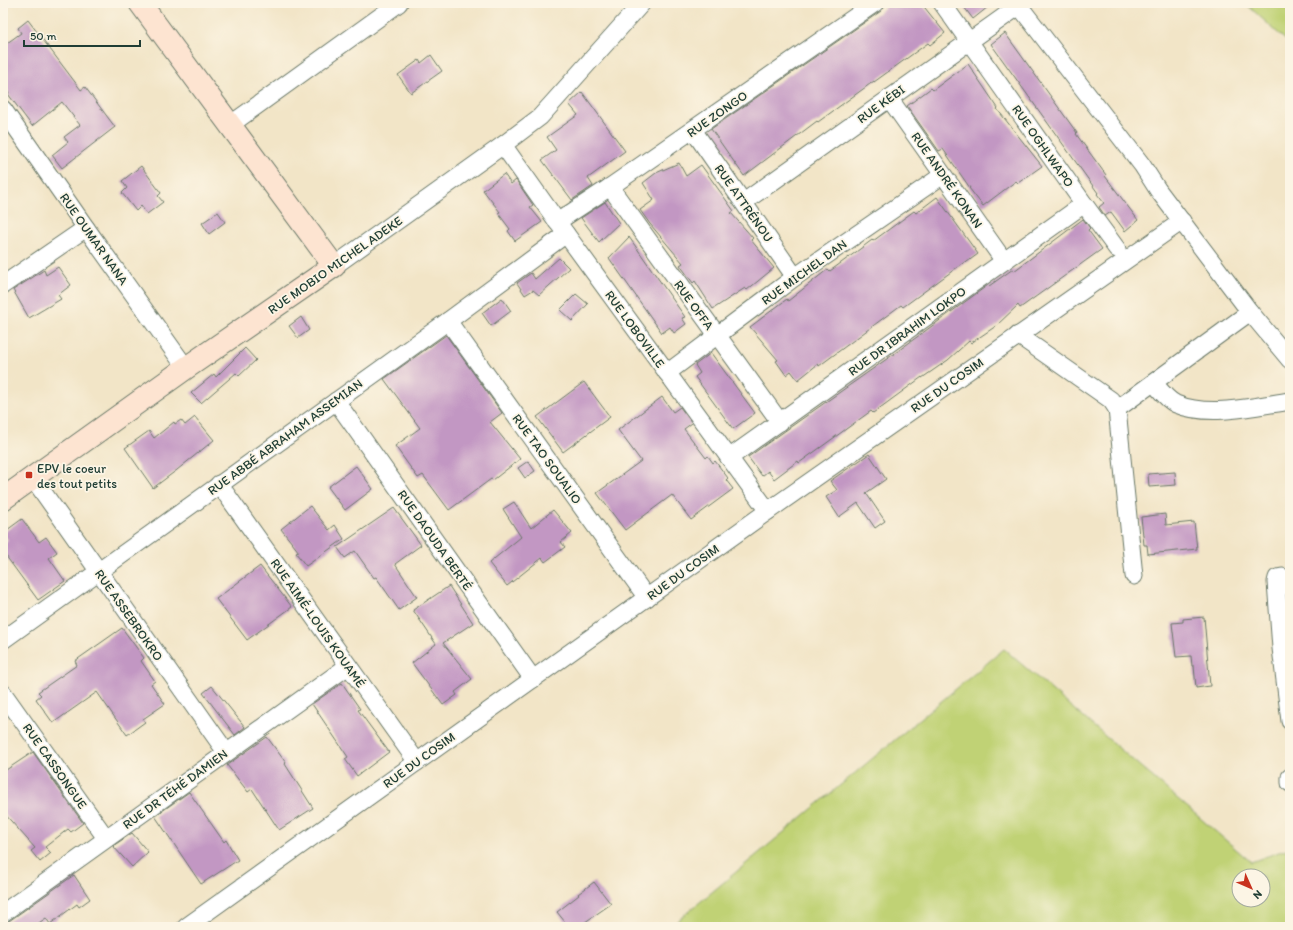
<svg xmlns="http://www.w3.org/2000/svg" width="1293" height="930" font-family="Itim,sans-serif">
	<rect width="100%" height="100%" fill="#fcf5e5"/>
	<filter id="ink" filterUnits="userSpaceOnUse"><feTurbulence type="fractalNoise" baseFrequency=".025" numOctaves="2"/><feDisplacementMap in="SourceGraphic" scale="8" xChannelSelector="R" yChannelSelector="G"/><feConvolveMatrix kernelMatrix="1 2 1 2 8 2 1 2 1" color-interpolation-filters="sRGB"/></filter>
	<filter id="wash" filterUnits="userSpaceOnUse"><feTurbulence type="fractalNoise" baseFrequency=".012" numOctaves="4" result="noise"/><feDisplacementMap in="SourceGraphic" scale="16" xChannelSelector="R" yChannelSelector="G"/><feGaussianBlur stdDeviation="0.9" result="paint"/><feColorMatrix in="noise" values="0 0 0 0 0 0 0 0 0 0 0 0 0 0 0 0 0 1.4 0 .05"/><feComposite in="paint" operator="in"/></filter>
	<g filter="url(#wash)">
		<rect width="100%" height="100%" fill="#f2e5c7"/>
		<g fill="#c0d275" stroke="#708854" fill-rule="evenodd">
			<path d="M1245,3h45v41z"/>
			<path d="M1004,649l247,213 39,-14v79h-620zM1239,876h24v24h-24z"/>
		</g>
		<g id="blocks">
			<g fill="#c297c3">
				<path d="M885,3h36l24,30 -15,12 -2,-2 -54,39v-1l-56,41 -1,-1 -73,55 -33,-47 170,-118 3,-3z"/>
				<path d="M961,3h32l-20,16z"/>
				<path d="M28,20l53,70 4,-3 30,40 -53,41 -10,-13 16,-13 -4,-5 16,-12 -18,-23 -30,24 -24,-32 1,-1 -6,-8v-39l18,-13 -3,-5z"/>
				<path d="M1005,33l72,100 -1,1 30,41 -1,1 33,44 -13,11 -14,-19 -6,4 -6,-9 5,-4 -7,-9 1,-1 -107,-149z"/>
				<path d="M431,55l11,16 -31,22 -13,-18 21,-15 2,3z"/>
				<path d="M968,64l30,44 -1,1 45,57 -24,17 -2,-2 -33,25 -14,-18h1l-27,-39 -4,2 -32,-45 24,-18 2,2z"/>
				<path d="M582,92l43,59 -37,27 5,8 -21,14 -30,-40 14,-10 -9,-13 31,-22 -9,-11z"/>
				<path d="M679,163l7,13 15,-11 33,46 -3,2 22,25 -2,2 23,28 -27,22 -2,-2 -32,21 -18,-28 -2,2 -13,-18 3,-2 -33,-39 -10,-14 14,-10 -11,-17 13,-10z"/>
				<path d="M141,166l20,27 -3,3 5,6 -16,12 -6,-8 -5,5 -14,-18 5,-5 -5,-7z"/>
				<path d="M504,174l7,10 5,-4 17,25 -3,2 12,15 -27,19 -7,-10 2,-2 -12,-16 2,-1 -17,-22z"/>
				<path d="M937,197l41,57 -11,8 -1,-1 -63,46 -2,-2 -82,61 -1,-2 -20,16 -7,-9 -5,4 -10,-14 2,-1 -28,-33 37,-28 1,2 40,-32 2,2 26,-19 16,-12 1,1 41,-30 2,2z"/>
				<path d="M605,202l14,21 -20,19 -18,-24z"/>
				<path d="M218,212l7,10 -16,12 -7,-11z"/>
				<path d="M1083,219l7,9 -2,2 14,19 -82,59 -2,-3 -22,21 -25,17 -2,-2 -21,19 -26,18v-1l-49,36 -2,-2 -72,52 -1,-2 -24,18 -6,-8 -6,5 -14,-19 143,-101 97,-71 1,1 24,-17 1,2z"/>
				<path d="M629,237l56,80 -3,1 4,6 -12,9 -4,-6 -8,6 -53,-75z"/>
				<path d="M559,258l10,10 -30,27 -6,-5 -8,5 -8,-12 14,-10 4,6z"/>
				<path d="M58,267l13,18 -13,10 3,4 -32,19 -16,-28 31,-20 2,5z"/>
				<path d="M576,294l12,10 -16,17 -12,-11z"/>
				<path d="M502,298l9,13 -20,15 -9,-13z"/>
				<path d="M301,317l8,13 -11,8 -9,-12z"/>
				<path d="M446,335l56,78 -12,9 30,37 -27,21 -2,-1 -42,31 -26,-35 -5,3 -23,-32 25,-18 -36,-49z"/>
				<path d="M245,348l11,12 -17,16 -3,-3 -35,30 -10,-10 23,-19 2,3z"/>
				<path d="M711,353l44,60 -22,16 -38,-52 5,-4 -5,-8z"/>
				<path d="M584,382l26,35 -47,35 -26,-35z"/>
				<path d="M662,397l11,15 7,-5 12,16 -8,6 22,29 2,-2 5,7 2,-2 13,17 -2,2 7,9 -42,31 -19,-25 -47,35 -28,-37 44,-32 -23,-31z"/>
				<path d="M195,417l19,23 -37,30 -24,18 -28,-40 24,-17 5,7 20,-16 1,2 6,-4 4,5z"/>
				<path d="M869,454l17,25 -20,14 19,28 -10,7 -17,-25 -19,14 -13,-20 11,-7 -7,-9z"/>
				<path d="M528,461l7,10 -10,7 -7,-10z"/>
				<path d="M356,466l17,23 -28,21 -17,-23z"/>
				<path d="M1175,472l1,13 -27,2 -1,-13z"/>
				<path d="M514,502l17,26 22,-18 19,23 -11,9 4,5 -20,15 -3,-4 -35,28 -18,-23 32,-26 -18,-28z"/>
				<path d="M310,506l19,24 6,-5 9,14 -38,27 -10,-13 3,-1 -18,-23z"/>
				<path d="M394,508l27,37 -26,19 22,33 -18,13 -23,-33 -2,1 -19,-27 -10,7 -8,-11z"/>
				<path d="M1165,514l1,11 28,-3 3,27 -49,5 -1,-9h-3l-3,-28z"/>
				<path d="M22,519l17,23 7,-5 11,15 -8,6 16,23 -27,19 -35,-48v-8l5,-4 -5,-7z"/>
				<path d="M260,566l32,41 -45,33 -31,-41z"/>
				<path d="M449,586l24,37 -30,20 29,36 -17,13 2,3 -14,10 -31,-42 24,-19 -23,-34z"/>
				<path d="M1204,617l6,69 -14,2 -2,-22h-2l-1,-10 -15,1 -4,-34 11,-1v-3z"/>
				<path d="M122,628l22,30 -3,3 14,20 -4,3 14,20 -22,15 2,3 -18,13 -30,-43 -44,31 -17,-24 5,-4 -3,-3 39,-27 -2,-4z"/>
				<path d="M342,683l18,26 -2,1 31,42 -32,24 -12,-17 3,-2 -36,-53z"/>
				<path d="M212,686l33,41 -10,8 -32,-42z"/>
				<path d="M267,737l19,26 -1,1 28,44 -34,22 -27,-41 -4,3 -21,-27z"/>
				<path d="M33,752l50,71 -12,9 -3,-3 -23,18 6,6 -11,9 -9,-11 4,-3 -32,-36v-40z"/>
				<path d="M189,792l35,50 2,-2 12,20 -37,24 -46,-68z"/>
				<path d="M132,833l16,19 -16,15 -19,-21z"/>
				<path d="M74,875l16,24 -11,8 -2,-3 -27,20 -4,-6 -13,9h-30v-4l6,-2z"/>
				<path d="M594,882l17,22 -33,23h-9l-12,-15 22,-17 -1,-1z"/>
			</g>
		</g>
	</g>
	<g filter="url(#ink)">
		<use href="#blocks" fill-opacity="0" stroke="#697867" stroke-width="1"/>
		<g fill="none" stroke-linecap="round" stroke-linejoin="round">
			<defs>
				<g id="street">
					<path d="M942,3l142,201 33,45"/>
					<path d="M1017,3l125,162 16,25 92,122 40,48"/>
					<path d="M889,98l115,163"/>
					<path d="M3,109l83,119 100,140"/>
					<path d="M230,125l169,-122"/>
					<path d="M693,130l102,147"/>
					<path d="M503,145l63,89 202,277"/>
					<path d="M610,187l170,235"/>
					<path d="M744,202l275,-196"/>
					<path d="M557,222l53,-35 265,-184"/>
					<path d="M334,266l169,-121 37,-28 102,-114"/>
					<path d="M3,285l83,-57"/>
					<path d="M448,321l199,277"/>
					<path d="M1018,335l93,65 6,9 17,167"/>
					<path d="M667,373l128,-96 148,-102"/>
					<path d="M1154,383c6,7 13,17 22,21 33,14 80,2 114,-3"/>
					<path d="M336,401l197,278"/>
					<path d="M1117,409l133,-97"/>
					<path d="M729,458l355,-254"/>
					<path d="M33,478l193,274"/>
					<path d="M219,484l198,278"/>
					<path d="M1290,587l-8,-10 -5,1 -1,4 5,66 9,73"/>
					<path d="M3,640l445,-319 118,-87"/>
					<path d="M3,693l103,145"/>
					<path d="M1290,777v6"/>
					<path d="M3,913l345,-247"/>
					<path d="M186,927l582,-416 414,-290"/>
				</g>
				<path id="secondary" d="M3,499l183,-131 148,-102 -194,-263"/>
			</defs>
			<use href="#street" stroke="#697867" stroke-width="19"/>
			<use href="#secondary" stroke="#697867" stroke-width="24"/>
			<use href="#street" stroke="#fff" stroke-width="17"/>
			<use href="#secondary" stroke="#fde4d1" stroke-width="22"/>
		</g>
	</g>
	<rect fill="#c8321e" stroke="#fcf5e5" stroke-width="1.5" x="25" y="471" width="8" height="8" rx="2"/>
	<g text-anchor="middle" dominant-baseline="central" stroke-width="3.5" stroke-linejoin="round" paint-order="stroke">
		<g font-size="13" fill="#1f3d34" stroke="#fcf5e5">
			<text transform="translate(881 104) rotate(-36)">RUE KÉBI</text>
			<text transform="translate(717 114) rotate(-35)">RUE ZONGO</text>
			<text transform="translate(1043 146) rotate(55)">RUE OGHLWAPO</text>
			<text transform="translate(947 180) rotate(55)">RUE ANDRÉ KONAN</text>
			<text transform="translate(744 203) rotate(55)">RUE ATTRÉNOU</text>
			<text transform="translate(94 239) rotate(55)">RUE OUMAR NANA</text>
			<text transform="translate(335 265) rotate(-35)">RUE MOBIO MICHEL ADEKE</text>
			<text transform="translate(804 272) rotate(-36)">RUE MICHEL DAN</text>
			<text transform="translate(694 305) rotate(54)">RUE OFFA</text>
			<text transform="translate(635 329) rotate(54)">RUE LOBOVILLE</text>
			<text transform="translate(907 331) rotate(-36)">RUE DR IBRAHIM LOKPO</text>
			<text transform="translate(947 385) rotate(-35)">RUE DU COSIM</text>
			<text transform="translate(285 437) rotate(-36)">RUE ABBÉ ABRAHAM ASSEMIAN</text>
			<text transform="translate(547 459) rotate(54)">RUE TAO SOUALIO</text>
			<text transform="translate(435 540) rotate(55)">RUE DAOUDA BERTÉ</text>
			<text transform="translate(683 572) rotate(-36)">RUE DU COSIM</text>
			<text transform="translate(129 615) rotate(55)">RUE ASSEBROKRO</text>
			<text transform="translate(318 623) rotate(55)">RUE AIMÉ-LOUIS KOUAMÉ</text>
			<text transform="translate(419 760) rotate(-36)">RUE DU COSIM</text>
			<text transform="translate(55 766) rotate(55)">RUE CASSONGUE</text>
			<text transform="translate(175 789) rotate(-36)">RUE DR TÉHÉ DAMIEN</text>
		</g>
		<g font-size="13" fill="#1f3d34" stroke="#fcf5e5" text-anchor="start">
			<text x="37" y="468">EPV le coeur<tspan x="37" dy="15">des tout petits</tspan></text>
		</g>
	</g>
	<rect width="1293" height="930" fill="none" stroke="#fcf5e5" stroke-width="16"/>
	<g transform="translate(1251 888) rotate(135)"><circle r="19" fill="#fcf5e5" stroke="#a4ab9e"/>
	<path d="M0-3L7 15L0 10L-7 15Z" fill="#c8321e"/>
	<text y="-6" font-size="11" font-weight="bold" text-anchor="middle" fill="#1f3d34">N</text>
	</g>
	<path d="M24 40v6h116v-6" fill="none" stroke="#1f3d34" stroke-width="2"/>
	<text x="30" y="40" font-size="12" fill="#1f3d34" stroke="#fcf5e5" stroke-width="3" paint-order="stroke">50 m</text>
</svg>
